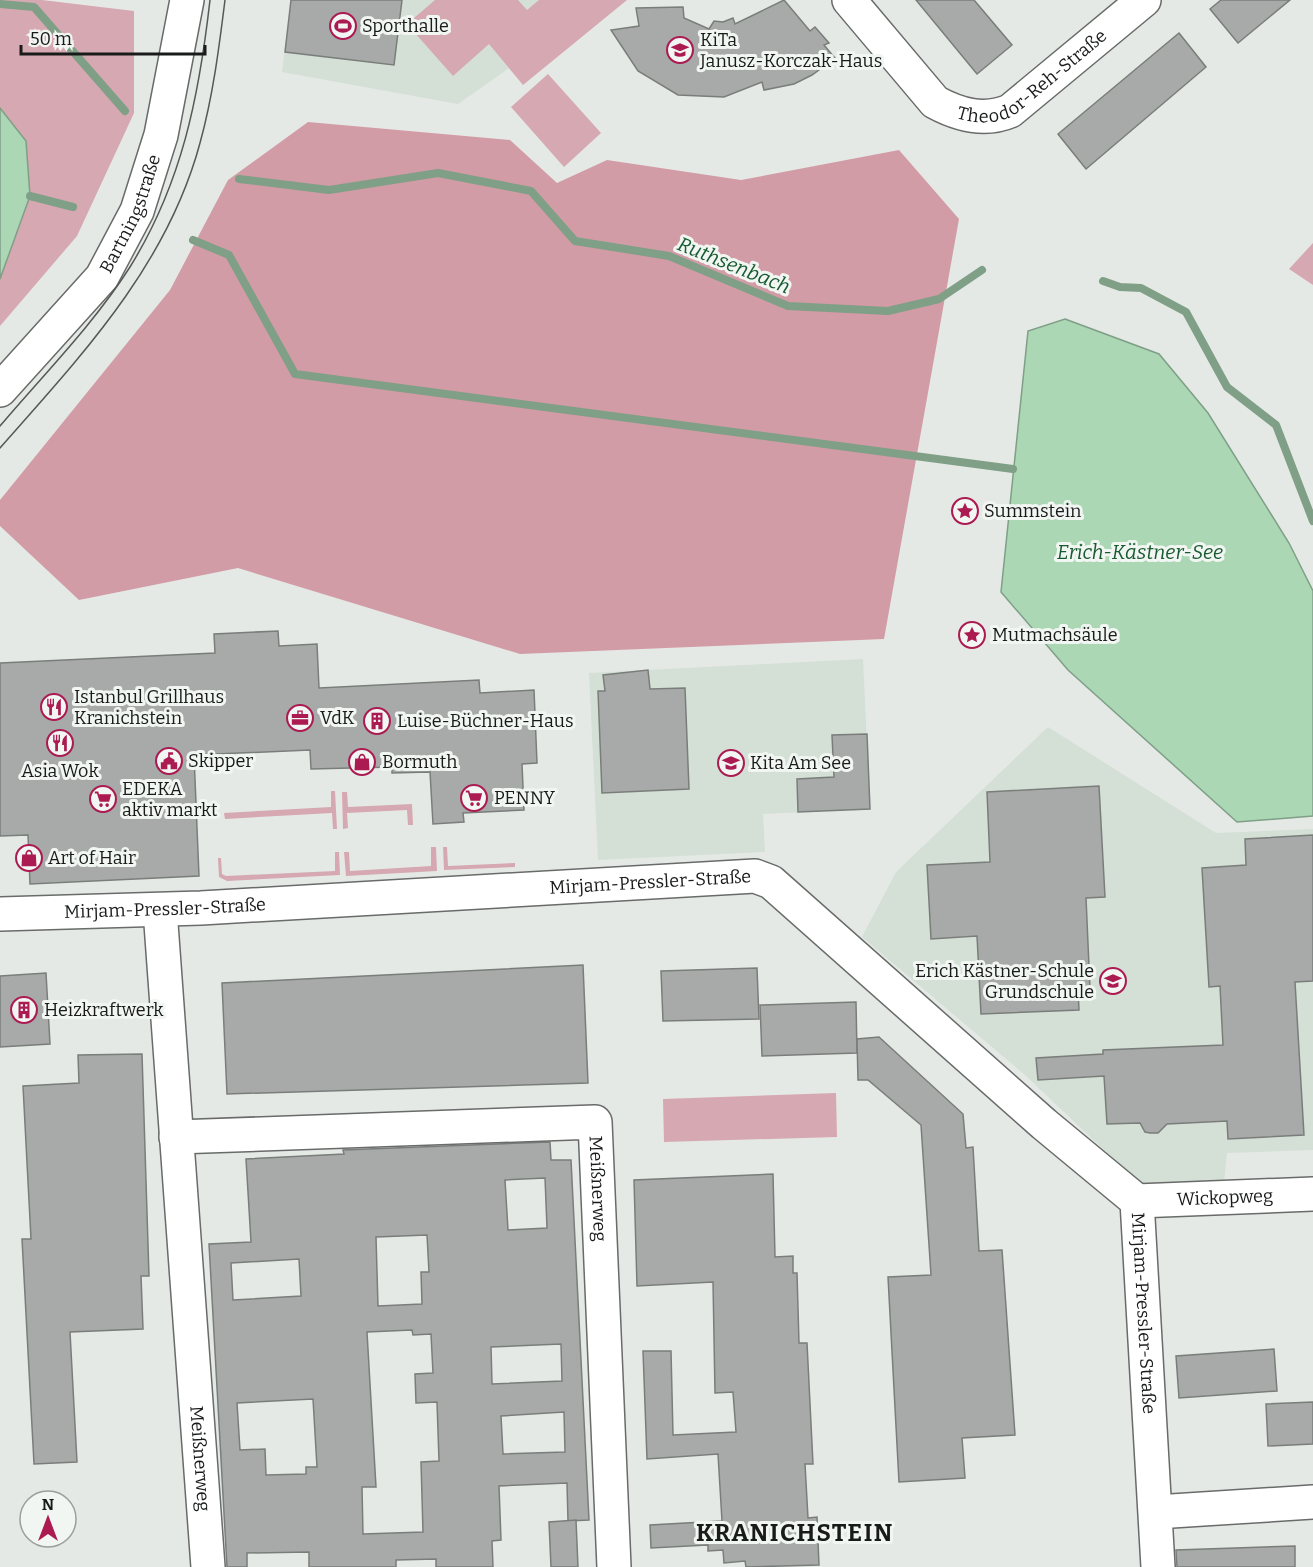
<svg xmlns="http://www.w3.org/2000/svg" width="1313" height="1567" font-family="Bitter,serif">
	<rect width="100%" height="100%" fill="#e5e9e6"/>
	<g fill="#d4dfd6">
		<path d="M291,0h315l-148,104 -176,-32z"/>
		<path d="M863,659l7,150 -107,5 2,38 -167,8 -9,-187z"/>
		<path d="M1048,727l168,106 97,-4v321l-86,3 -3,30 -81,4 -118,-112 -163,-138 34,-65z"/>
	</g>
	<g fill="#d6a8b1">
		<path d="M0,0h42l92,11v102l-57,123 -77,90z"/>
		<path d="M435,0h83l9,10 12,-10h88l-104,85 -34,-41 -36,32 -46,-52z"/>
		<path d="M548,74l53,59 -37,34 -53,-60z"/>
		<path d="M1313,243v42l-24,-16z"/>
		<path d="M331,791h4l2,38h-4l-1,-16 -107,6 -1,-6 107,-6z"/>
		<path d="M342,792h5l1,15 64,-3 1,21h-5l-1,-15 -60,3 1,15 -5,1z"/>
		<path d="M431,847h5l1,24 -91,5 -2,-24h5l1,19 81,-5z"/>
		<path d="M443,847h4l1,19 67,-3v4l-71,3z"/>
		<path d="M335,852h4l1,23 -113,6 -8,-4 -1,-19h3l1,16 4,2 109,-5z"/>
		<path d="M836,1093l1,44 -173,5 -1,-43z"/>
	</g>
	<path fill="#d29ca6" d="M308,122l202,18 47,43 50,-23 134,20 158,-30 60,69 -75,420 -364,15 -282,-86 -159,32 -79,-74v-26l170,-210 58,-110z"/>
	<g fill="#abd7b5" stroke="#7f9f86" stroke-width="1.5">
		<path d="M0,108l26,33 4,55 -30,83z"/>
		<path d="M1065,319l94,35 49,59 81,130 24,48v225l-76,6 -169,-152 -67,-78 27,-261z"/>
	</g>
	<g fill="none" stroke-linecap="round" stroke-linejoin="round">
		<g stroke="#7f9f86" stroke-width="8">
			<path d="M0,4l34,3 91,104"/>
			<path d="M239,179l90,11 109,-17 93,18 44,50 94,15 119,50 100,5 51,-12 43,-29"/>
			<path d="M30,196l43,11"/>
			<path d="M193,240l36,15 66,119 718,95"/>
			<path d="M1103,281l17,6 21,1 45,24 41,75 49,38 37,96"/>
		</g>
	</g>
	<g fill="#a7aaa8" stroke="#7a7e7b" stroke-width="1.5" fill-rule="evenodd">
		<path d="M291,0h111l-8,65 -109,-13z"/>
		<path d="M784,0l26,31 5,-4 14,16 -5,2 11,13 -23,17 -18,9 -30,6 -2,-8 -38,15 -46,-2 -40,-24 -27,-41 28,-4 -3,-18 47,-1 1,11 25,11 5,-8 9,1 10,-4 2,6z"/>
		<path d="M916,0h58l38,45 -35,29z"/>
		<path d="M1221,0h69l-52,43 -28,-34z"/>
		<path d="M1179,33l27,34 -120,102 -28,-35z"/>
		<path d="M278,631l1,15 38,-2 2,44 160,-8 1,13 54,-3 3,73 -15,1 2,46 -61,3 1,9 -31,2 -3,-52 -38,1v-6l-81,2 -1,-19 -116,5 5,121 -169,8 -2,-49 -28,1v-173l215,-10 -1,-19z"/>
		<path d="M648,670l2,19 35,-1 4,101 -87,4 -4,-102h7l-2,-16z"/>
		<path d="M867,734l3,75 -72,3 -1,-33 37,-2 -2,-42z"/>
		<path d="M1099,786l6,111 -19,1 4,91h-12l1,21 -98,4 -4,-78 -46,3 -4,-74 63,-3 -3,-70z"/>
		<path d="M1313,835v146l-18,1 9,153 -76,4 -1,-18 -60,3 -9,9h-8l-5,-1 -5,-9 -33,1 -3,-48 -66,4 -2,-22 67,-4v-4l120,-5 -3,-59 -11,1 -7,-119 44,-3 -1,-26z"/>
		<path d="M583,965l5,118 -361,11 -5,-111z"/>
		<path d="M757,968l2,51 -96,2 -2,-50z"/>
		<path d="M46,973l4,71 -50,3v-71z"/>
		<path d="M856,1002l1,51 -95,3 -2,-51z"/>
		<path d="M879,1037l84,77 3,34 7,-1 6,104 23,-1 13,185 -53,3 3,40 -66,4 -11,-205 43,-2 -10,-150 -53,-45h-10l-1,-41z"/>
		<path d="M142,1054l7,222h-8l2,53 -73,3 7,130 -43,2 -12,-225h9l-8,-153 56,-3 -1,-28z"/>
		<path d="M550,1142l1,18h20l18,360 -21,1 -1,-38 -68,3 2,54 -9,1 1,26h-57v-8l-40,1v7h-87v-15l-62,1v14h-20l-18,-323 42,-2 -5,-83 98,-5 -1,-4zM545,1178l2,50 -39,2 -3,-50zM427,1235l2,37h-8l1,32 -44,2 -2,-69zM299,1259l2,37 -68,4 -2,-37zM412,1330l1,5 18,-1 2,39 -18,1 1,29 21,-1 2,59 -18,1 2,70 -60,2 -1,-47h14l-9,-155zM561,1344l1,37 -70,3 -1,-37zM313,1399l4,68h-11v7l-40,1 -1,-26 -25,1 -3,-47zM564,1412l1,40 -62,2 -2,-38z"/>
		<path d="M773,1174l2,83 18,-1v17h4l2,70h8l6,121h-8l3,54 9,-1 2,48 -73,2 -1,-6 -21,2 -1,-13 -15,1v-6l-57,3 -1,-23 72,-4 -4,-67 -71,5 -4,-108h28l2,84 63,-3 -3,-40 -18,1 -2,-111 -76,4 -3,-106z"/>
		<path d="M1274,1349l3,42 -98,7 -3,-42z"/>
		<path d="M1313,1402v42l-45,2 -2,-42z"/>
		<path d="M576,1520l2,47h-27l-2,-45z"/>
		<path d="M1295,1546v21h-118l-1,-17z"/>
	</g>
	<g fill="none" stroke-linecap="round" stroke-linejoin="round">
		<defs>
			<g id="minor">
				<path id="s1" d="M849,0l86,102c24,13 49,20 75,9l134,-111"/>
				<path id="s2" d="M0,390l102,-113 35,-66 24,-76 26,-135"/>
				<path id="s3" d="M160,910l48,657"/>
				<path id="s4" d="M0,914l201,-6 554,-32 16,6 273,242 93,77 21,366"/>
				<path id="s5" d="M176,1137l419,-15 19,445"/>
				<path id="s6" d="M1137,1201l176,-7"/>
				<path d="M1156,1512l157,-10"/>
			</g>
		</defs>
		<use href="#minor" stroke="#686b69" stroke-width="36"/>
		<use href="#minor" stroke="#fff" stroke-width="33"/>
		<g stroke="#555856" stroke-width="1.5">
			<path d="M0,426c44,-52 93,-101 130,-159 52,-84 69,-170 80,-267"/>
			<path d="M0,448c81,-92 167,-182 200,-305 13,-47 19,-95 25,-143"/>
		</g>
	</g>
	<defs>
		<symbol id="stadium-ring" viewBox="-11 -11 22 22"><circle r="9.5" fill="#f2f6f3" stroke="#ab1a51" stroke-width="1.5"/><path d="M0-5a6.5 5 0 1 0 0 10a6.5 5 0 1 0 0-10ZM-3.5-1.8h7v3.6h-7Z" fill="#ab1a51"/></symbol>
		<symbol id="school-ring" viewBox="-11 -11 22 22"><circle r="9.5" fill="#f2f6f3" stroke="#ab1a51" stroke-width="1.5"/><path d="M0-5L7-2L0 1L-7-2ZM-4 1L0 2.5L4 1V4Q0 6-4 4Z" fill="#ab1a51"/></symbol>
		<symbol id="sight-ring" viewBox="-11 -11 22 22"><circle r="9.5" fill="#f2f6f3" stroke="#ab1a51" stroke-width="1.5"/><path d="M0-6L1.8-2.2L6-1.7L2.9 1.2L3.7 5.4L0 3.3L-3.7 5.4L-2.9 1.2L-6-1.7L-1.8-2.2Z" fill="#ab1a51"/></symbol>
		<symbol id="restaurant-ring" viewBox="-11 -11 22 22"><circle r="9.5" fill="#f2f6f3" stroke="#ab1a51" stroke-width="1.5"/><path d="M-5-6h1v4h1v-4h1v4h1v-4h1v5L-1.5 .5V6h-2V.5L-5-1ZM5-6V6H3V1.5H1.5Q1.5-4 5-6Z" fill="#ab1a51"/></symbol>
		<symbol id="office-ring" viewBox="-11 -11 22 22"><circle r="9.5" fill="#f2f6f3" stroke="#ab1a51" stroke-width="1.5"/><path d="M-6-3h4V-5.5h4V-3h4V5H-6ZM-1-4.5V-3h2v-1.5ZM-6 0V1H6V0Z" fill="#ab1a51"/></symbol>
		<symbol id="building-ring" viewBox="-11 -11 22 22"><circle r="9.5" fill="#f2f6f3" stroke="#ab1a51" stroke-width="1.5"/><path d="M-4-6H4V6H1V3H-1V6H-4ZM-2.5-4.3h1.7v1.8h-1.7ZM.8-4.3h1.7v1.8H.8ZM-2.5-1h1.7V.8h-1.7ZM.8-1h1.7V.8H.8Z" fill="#ab1a51"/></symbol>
		<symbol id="civic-ring" viewBox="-11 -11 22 22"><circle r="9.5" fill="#f2f6f3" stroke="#ab1a51" stroke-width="1.5"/><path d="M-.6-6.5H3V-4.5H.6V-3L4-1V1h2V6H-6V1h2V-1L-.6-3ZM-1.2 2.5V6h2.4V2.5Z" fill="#ab1a51"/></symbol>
		<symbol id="shop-ring" viewBox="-11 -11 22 22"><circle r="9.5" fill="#f2f6f3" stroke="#ab1a51" stroke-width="1.5"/><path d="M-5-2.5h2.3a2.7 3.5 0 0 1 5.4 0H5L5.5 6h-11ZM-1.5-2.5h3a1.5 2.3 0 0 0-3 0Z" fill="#ab1a51"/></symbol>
		<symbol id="supermarket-ring" viewBox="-11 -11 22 22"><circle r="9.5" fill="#f2f6f3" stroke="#ab1a51" stroke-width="1.5"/><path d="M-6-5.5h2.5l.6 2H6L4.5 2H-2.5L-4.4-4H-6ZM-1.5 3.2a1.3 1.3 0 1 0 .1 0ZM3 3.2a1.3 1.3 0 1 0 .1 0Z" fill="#ab1a51"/></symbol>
	</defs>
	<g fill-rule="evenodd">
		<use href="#stadium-ring" x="328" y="11" width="30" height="30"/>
		<use href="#school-ring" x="665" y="35" width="30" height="30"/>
		<use href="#sight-ring" x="950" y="496" width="30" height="30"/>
		<use href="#sight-ring" x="957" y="620" width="30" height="30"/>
		<use href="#restaurant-ring" x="39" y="692" width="30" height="30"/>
		<use href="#office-ring" x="285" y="703" width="30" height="30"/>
		<use href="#building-ring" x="362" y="706" width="30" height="30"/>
		<use href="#restaurant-ring" x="45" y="728" width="30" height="30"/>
		<use href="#civic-ring" x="154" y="746" width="30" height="30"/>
		<use href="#shop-ring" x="347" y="747" width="30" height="30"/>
		<use href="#school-ring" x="716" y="748" width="30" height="30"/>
		<use href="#supermarket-ring" x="459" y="783" width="30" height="30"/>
		<use href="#supermarket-ring" x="88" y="784" width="30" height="30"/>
		<use href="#shop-ring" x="14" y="843" width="30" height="30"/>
		<use href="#school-ring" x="1098" y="966" width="30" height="30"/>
		<use href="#building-ring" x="9" y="995" width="30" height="30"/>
	</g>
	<g text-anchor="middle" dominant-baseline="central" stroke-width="6" stroke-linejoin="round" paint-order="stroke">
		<g font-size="18" fill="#191b1a" stroke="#f2f6f3" text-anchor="start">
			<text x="362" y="26">Sporthalle</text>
			<text x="700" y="40">KiTa<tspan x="700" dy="21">Janusz-Korczak-Haus</tspan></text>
			<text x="984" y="511">Summstein</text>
			<text x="992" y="635">Mutmachsäule</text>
			<text x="74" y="697">Istanbul Grillhaus<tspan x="74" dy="21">Kranichstein</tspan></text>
			<text x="320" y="718">VdK</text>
			<text x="397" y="721">Luise-Büchner-Haus</text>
			<text x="188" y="761">Skipper</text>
			<text x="382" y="762">Bormuth</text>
			<text x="750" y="763">Kita Am See</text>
			<text x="60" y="771" text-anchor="middle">Asia Wok</text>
			<text x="122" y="789">EDEKA<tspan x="122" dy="21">aktiv markt</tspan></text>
			<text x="494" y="798">PENNY</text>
			<text x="48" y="858">Art of Hair</text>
			<text x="1094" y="971" text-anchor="end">Erich Kästner-Schule<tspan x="1094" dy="21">Grundschule</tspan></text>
			<text x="44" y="1010">Heizkraftwerk</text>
		</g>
		<g font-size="18" fill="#191b1a" stroke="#f2f6f3">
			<text stroke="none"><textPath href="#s1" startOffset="246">Theodor-Reh-Straße</textPath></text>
			<text stroke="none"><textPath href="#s2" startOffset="222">Bartningstraße</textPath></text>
			<text stroke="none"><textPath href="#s4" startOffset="651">Mirjam-Pressler-Straße</textPath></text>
			<text stroke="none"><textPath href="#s4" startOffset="165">Mirjam-Pressler-Straße</textPath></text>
			<text stroke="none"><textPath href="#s5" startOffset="486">Meißnerweg</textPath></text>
			<text stroke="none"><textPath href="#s6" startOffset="88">Wickopweg</textPath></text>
			<text stroke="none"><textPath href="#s4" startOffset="1371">Mirjam-Pressler-Straße</textPath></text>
			<text stroke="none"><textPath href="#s3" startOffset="550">Meißnerweg</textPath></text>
		</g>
		<g font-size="20" font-style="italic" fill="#195b31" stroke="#f2f6f3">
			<text transform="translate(734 265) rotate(22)">Ruthsenbach</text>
			<text x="1140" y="552">Erich-Kästner-See</text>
		</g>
		<g font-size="24" font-weight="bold" letter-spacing="1.5" fill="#191b1a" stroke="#f2f6f3">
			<text x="795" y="1533">KRANICHSTEIN</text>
		</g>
	</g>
	<g transform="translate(48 1519)"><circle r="28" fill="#f2f6f3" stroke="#9b9e9c" stroke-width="1.5"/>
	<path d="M0-4.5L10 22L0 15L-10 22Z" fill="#ab1a51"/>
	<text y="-9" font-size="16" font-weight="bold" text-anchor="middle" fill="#191b1a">N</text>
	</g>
	<path d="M21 45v9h184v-9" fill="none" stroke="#191b1a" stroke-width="3"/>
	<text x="30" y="45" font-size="18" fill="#191b1a" stroke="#f2f6f3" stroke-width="4.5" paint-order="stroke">50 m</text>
</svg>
